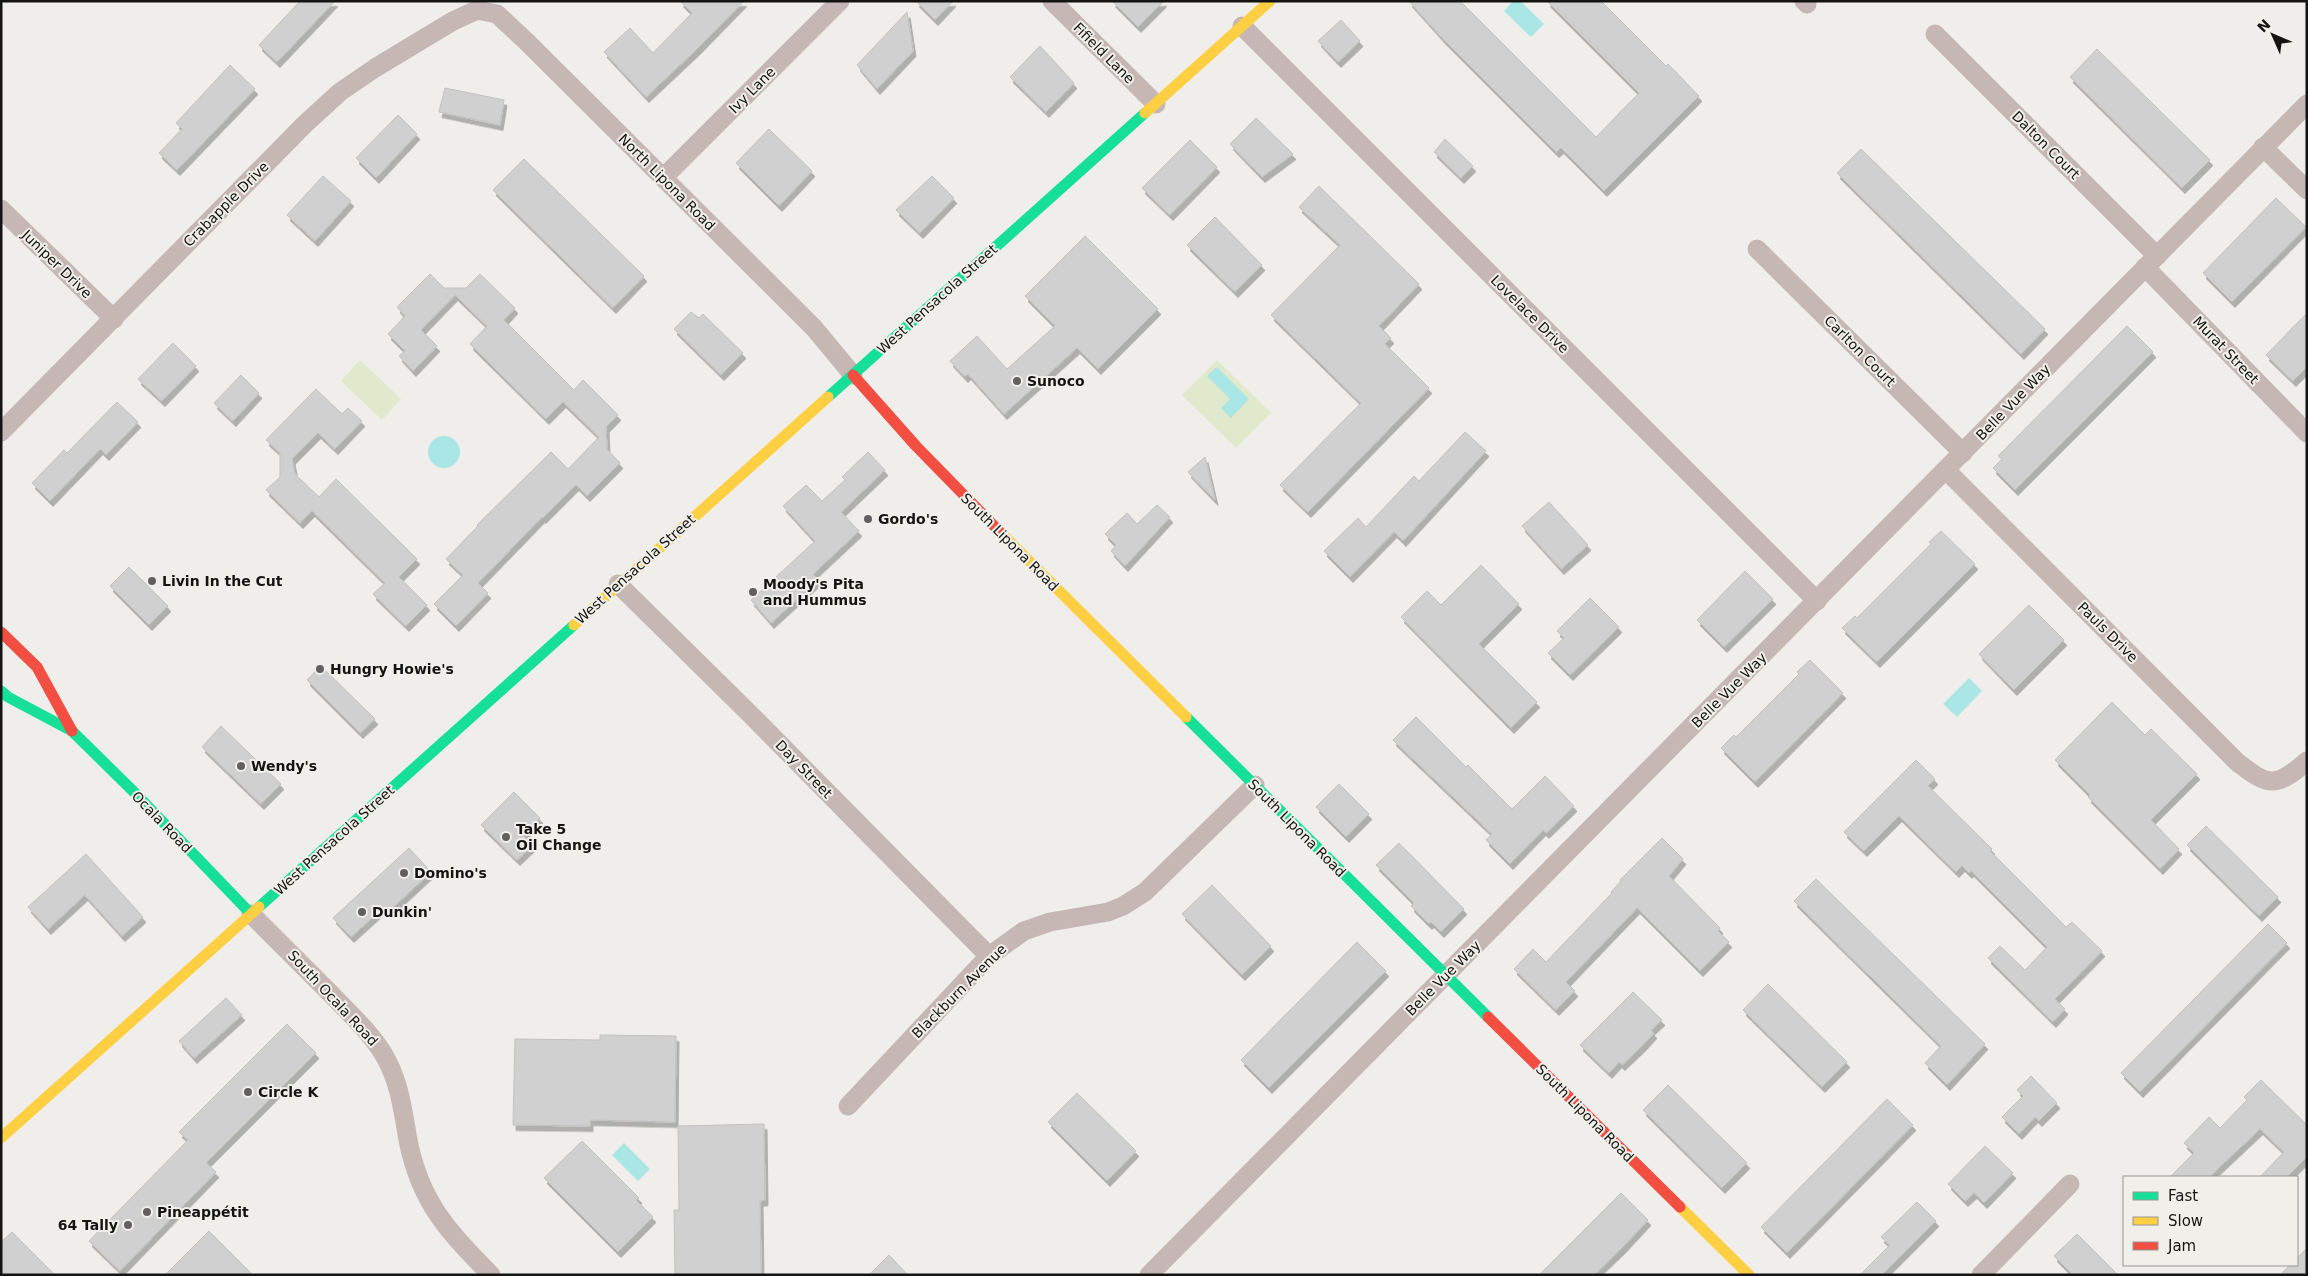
<svg xmlns="http://www.w3.org/2000/svg" width="2308" height="1276" font-family="'DejaVu Sans',sans-serif">
	<defs>
		<filter id="shadow"><feDropShadow dx="3" dy="5.5" stdDeviation="0" flood-color="#0004"/></filter>
	</defs>
	<rect width="100%" height="100%" fill="#efeeeb"/>
	<g fill="#e0e9cb">
		<path d="M360,360l41,39 -19,21 -41,-39z"/>
		<path d="M1217,360l54,53 -35,35 -54,-53z"/>
	</g>
	<g fill="#a9e6e5">
		<path d="M1513,1h7l24,23 -13,13 -27,-26z"/>
		<path d="M1217,367l32,32 -18,19 -10,-10 9,-9 -23,-23z"/>
		<circle cx="444" cy="452" r="16"/>
		<path d="M1969,678l13,13 -25,26 -14,-13z"/>
		<path d="M624,1143l26,26 -12,12 -26,-26z"/>
	</g>
	<g fill="#d1d0d0" stroke="#c2c1c1" filter="url(#shadow)">
		<path d="M300,1h35l-58,61 -18,-17z"/>
		<path d="M680,1h64l-48,49 -50,47 -42,-45 26,-24 23,25 39,-40z"/>
		<path d="M916,1h37l-18,19z"/>
		<path d="M1112,1h52l-26,26z"/>
		<path d="M1409,1h51l136,136 43,-44 -92,-92h54l65,65 2,-2 31,32 -95,95 -43,-43 -5,4 -113,-113z"/>
		<path d="M907,12l6,39 -36,38 -20,-24z"/>
		<path d="M1341,20l19,21 -22,21 -20,-21z"/>
		<path d="M1040,46l34,37 -28,29 -36,-35z"/>
		<path d="M2097,49l113,111 -28,28 -112,-111z"/>
		<path d="M230,65l25,24 -78,81 -18,-17 23,-24 -6,-6z"/>
		<path d="M445,88l59,12 -4,25 -61,-13z"/>
		<path d="M398,115l19,19 -41,44 -20,-20z"/>
		<path d="M1256,118l37,36 -31,23 -32,-33z"/>
		<path d="M769,129l43,42 -33,35 -43,-43z"/>
		<path d="M1445,139l28,27 -12,12 -27,-26z"/>
		<path d="M1190,140l27,27 -47,48 -28,-27z"/>
		<path d="M1861,149l184,180 -24,25 -184,-181z"/>
		<path d="M524,159l120,117 -31,32 -120,-118z"/>
		<path d="M323,176l28,25 -36,40 -28,-26z"/>
		<path d="M932,176l22,22 -34,35 -24,-23z"/>
		<path d="M1319,186l100,98 -40,42 12,12 -6,6 44,44 -121,124 -28,-27 81,-82 -90,-88 69,-70 -41,-38z"/>
		<path d="M2276,198l30,29 -74,75 -29,-29z"/>
		<path d="M1215,217l47,48 -27,27 -48,-47z"/>
		<path d="M1085,236l73,73 -60,60 -21,-21 -73,66 -36,-40 -3,3 -15,-16 27,-25 30,33 48,-43 -30,-30z"/>
		<path d="M430,274l14,14h22l14,-14 35,34 -11,12 70,70 9,-10 35,35 -12,12 1,22 13,14 -33,33 -11,-11 -33,33 -1,-1 -64,66 10,10 -32,33 -22,-22 29,-29 -17,-16 32,-33 -1,-1 74,-73 17,17 31,-32 -36,-35 -17,17 -76,-75 17,-18 -32,-31 -34,35 16,16 -24,25 -14,-15 6,-5 -17,-17 17,-18 -8,-9z"/>
		<path d="M691,312l8,6 4,-4 40,39 -22,22 -47,-46z"/>
		<path d="M2307,313v54l-14,14 -27,-26z"/>
		<path d="M2127,326l26,26 -138,138 -22,-22 9,-9 -4,-3z"/>
		<path d="M173,343l23,23 -34,35 -24,-22z"/>
		<path d="M241,375l18,18 -26,28 -19,-18z"/>
		<path d="M316,389l26,25 6,-6 14,13 -27,28 -17,-16 -26,26 3,15 24,23 17,-18 81,80 -18,18 28,28 -21,21 -33,-32 12,-11 -73,-72 -12,12 -34,-33 14,-13v-24l-14,-13z"/>
		<path d="M117,402l21,20 -32,33 -6,-6 -50,52 -18,-18 32,-33 3,3z"/>
		<path d="M1465,432l21,19 -83,90 -9,-9 -44,45 -26,-26 34,-33 8,9 48,-51 5,5z"/>
		<path d="M868,452l17,18 -44,42 18,19 -46,43 5,6 -47,43 -20,-23 64,-59 -32,-35 23,-21 16,16 23,-21 -3,-3z"/>
		<path d="M1205,457l10,43 -27,-28z"/>
		<path d="M1549,502l39,43 -27,24 -39,-43z"/>
		<path d="M1157,505l13,12 -45,49 -14,-15 5,-6 -11,-11 22,-21 10,11z"/>
		<path d="M1941,531l34,33 -98,98 -35,-34 13,-12 2,2 74,-74 -2,-2z"/>
		<path d="M1481,565l38,39 -40,40 58,58 -26,26 -110,-111 26,-26 14,14z"/>
		<path d="M129,567l39,39 -19,19 -39,-39z"/>
		<path d="M1745,571l28,28 -49,48 -27,-27z"/>
		<path d="M1590,598l29,29 -49,48 -22,-22 16,-15 -7,-7z"/>
		<path d="M2029,605l35,35 -50,50 -35,-36z"/>
		<path d="M1810,660l33,33 -88,89 -34,-34 13,-13 2,2 63,-63 -2,-2z"/>
		<path d="M321,666l54,53 -15,14 -53,-53z"/>
		<path d="M2112,702l33,33 6,-6 46,45 -46,46 28,29 -19,20 -72,-72 2,-2 -35,-35z"/>
		<path d="M1416,717l50,50 2,-2 44,44 33,-33 29,30 -28,27 -3,-3 -33,34 -24,-24 6,-6 -99,-94z"/>
		<path d="M221,726l60,58 -20,20 -59,-57z"/>
		<path d="M1916,760l19,19 -7,7 64,63 -2,2 76,76 6,-5 30,29 -47,48 10,10 -12,13 -65,-64 12,-12 25,24 22,-23 -76,-76 -2,2 -7,-7 -6,6 -57,-56 -35,35 -20,-19z"/>
		<path d="M1339,784l30,30 -23,23 -30,-30z"/>
		<path d="M514,792l26,26 -17,17 10,10 -16,15 -36,-35z"/>
		<path d="M2206,826l72,71 -19,19 -72,-71z"/>
		<path d="M1662,838l21,21 -14,17 51,52 -2,3 11,11 -29,29 -63,-63 -71,74 9,9 -19,19 -42,-41 19,-20 13,13 66,-69 -1,-1 10,-11 -1,-1z"/>
		<path d="M1399,843l65,66 -23,23 -10,-10 -2,2 -18,-18 3,-3 -38,-38z"/>
		<path d="M409,848l22,24 -43,40 -5,-4 -32,29 -18,-19z"/>
		<path d="M86,854l57,63 -21,19 -37,-41 -37,34 -20,-22z"/>
		<path d="M1816,879l169,165 -38,41 -22,-22 16,-17 -147,-145z"/>
		<path d="M1212,885l59,61 -29,29 -60,-61z"/>
		<path d="M2268,924l19,19 -147,149 -19,-19z"/>
		<path d="M1357,942l29,29 -117,117 -28,-28z"/>
		<path d="M1768,984l79,78 -25,25 -79,-77z"/>
		<path d="M1633,992l29,28 -11,10 3,3 -11,12 -21,20 -3,-3 -10,11 -29,-28z"/>
		<path d="M226,998l16,17 -48,43 -15,-17z"/>
		<path d="M287,1024l29,29 -110,110 10,9 -96,99 -31,-30 99,-101 -9,-8z"/>
		<path d="M600,1035l76,1 -1,86 -85,-2v6l-77,-1 2,-86 85,1z"/>
		<path d="M2031,1076l26,27 -18,18 -4,-4 -16,17 -17,-17 21,-21 -6,-6z"/>
		<path d="M2261,1080l46,45v32l-20,20h-27l24,-25 -24,-23 -51,48h-39l24,-24 -10,-10 25,-26 11,11 27,-28 -3,-3z"/>
		<path d="M1668,1085l79,78 -25,25 -79,-78z"/>
		<path d="M1077,1093l59,58 -29,30 -59,-59z"/>
		<path d="M1887,1099l26,26 -126,128 -26,-26z"/>
		<path d="M764,1124l1,76 -5,1 1,74h-86l-1,-65h5l-1,-84z"/>
		<path d="M582,1141l57,57 -3,2 17,17 -35,35 -74,-74z"/>
		<path d="M1985,1146l28,27 -29,30 -10,-10 -9,8 -17,-17z"/>
		<path d="M1621,1193l27,27 -25,27 -29,28h-55z"/>
		<path d="M1917,1202l19,19 -54,54h-22l30,-30 -9,-8z"/>
		<path d="M209,1231l44,44h-88z"/>
		<path d="M12,1232l43,43h-54v-33z"/>
		<path d="M2077,1234l41,41h-45l-19,-19z"/>
		<path d="M2307,1248v27h-27l10,-10h7v-7z"/>
		<path d="M889,1255l19,20h-39z"/>
	</g>
	<g fill="none" stroke-linecap="round" stroke-linejoin="round">
		<g stroke="#c7b7b4" stroke-width="19">
			<path d="M1052,1l104,103"/>
			<path d="M1804,1l3,3"/>
			<path d="M477,10l20,4 32,30 285,284 39,47"/>
			<path d="M1242,26l575,575"/>
			<path d="M1935,34l222,222"/>
			<path d="M2263,147l44,43"/>
			<path d="M663,178l177,-177"/>
			<path d="M1,209l113,110"/>
			<path d="M1757,249l206,204"/>
			<path d="M2145,267l162,166"/>
			<path d="M1,432l304,-308 35,-32 35,-24 78,-47 24,-11"/>
			<path d="M1946,470l291,292c32,25 39,26 70,-1"/>
			<path d="M618,584l133,131 238,241"/>
			<path d="M251,914c27,27 54,54 81,81 18,19 38,37 52,60 17,29 19,59 25,90 13,60 41,88 82,130"/>
			<path d="M848,1106l141,-150 35,-25 26,-9 58,-10 15,-6 22,-14 110,-107"/>
			<path d="M1149,1275l1158,-1171"/>
			<path d="M1981,1275l89,-91"/>
		</g>
		<g stroke="#16e098" stroke-width="11">
			<path d="M828,397l317,-284"/>
			<path d="M1,691l7,6 64,34 63,62 116,121"/>
			<path d="M1186,717l302,300"/>
			<path d="M259,907l315,-282"/>
		</g>
		<g stroke="#ffcf43" stroke-width="11">
			<path d="M1145,113l125,-112"/>
			<path d="M1001,533l185,184"/>
			<path d="M574,625l254,-228"/>
			<path d="M1,1138l258,-231"/>
			<path d="M1680,1207l69,68"/>
		</g>
		<g stroke="#f24e42" stroke-width="11">
			<path d="M853,375l63,71 85,87"/>
			<path d="M1,632l36,35 35,64"/>
			<path d="M1488,1017l192,190"/>
		</g>
	</g>
	<g fill="#61605e" stroke="#f0efea" stroke-width="2">
		<circle cx="1017" cy="381" r="5"/>
		<circle cx="868" cy="519" r="5"/>
		<circle cx="152" cy="581" r="5"/>
		<circle cx="753" cy="592" r="5"/>
		<circle cx="320" cy="669" r="5"/>
		<circle cx="241" cy="766" r="5"/>
		<circle cx="506" cy="837" r="5"/>
		<circle cx="404" cy="873" r="5"/>
		<circle cx="362" cy="912" r="5"/>
		<circle cx="248" cy="1092" r="5"/>
		<circle cx="147" cy="1212" r="5"/>
		<circle cx="128" cy="1225" r="5"/>
	</g>
	<g text-anchor="middle" dominant-baseline="central" stroke-width="4" stroke-linejoin="round" paint-order="stroke">
		<g font-size="14" fill="#141412" stroke="#f0efea">
			<text transform="translate(1104 53) rotate(45)">Fifield Lane</text>
			<text transform="translate(752 90) rotate(-45)">Ivy Lane</text>
			<text transform="translate(2046 145) rotate(45)">Dalton Court</text>
			<text transform="translate(667 182) rotate(45)">North Lipona Road</text>
			<text transform="translate(226 204) rotate(-45)">Crabapple Drive</text>
			<text transform="translate(57 264) rotate(44)">Juniper Drive</text>
			<text transform="translate(937 299) rotate(-42)">West Pensacola Street</text>
			<text transform="translate(1530 314) rotate(45)">Lovelace Drive</text>
			<text transform="translate(2226 350) rotate(46)">Murat Street</text>
			<text transform="translate(1860 351) rotate(45)">Carlton Court</text>
			<text transform="translate(2013 402) rotate(-46)">Belle Vue Way</text>
			<text transform="translate(1010 542) rotate(45)">South Lipona Road</text>
			<text transform="translate(635 569) rotate(-42)">West Pensacola Street</text>
			<text transform="translate(2108 632) rotate(45)">Pauls Drive</text>
			<text transform="translate(1729 690) rotate(-45)">Belle Vue Way</text>
			<text transform="translate(804 769) rotate(46)">Day Street</text>
			<text transform="translate(162 822) rotate(46)">Ocala Road</text>
			<text transform="translate(1297 828) rotate(45)">South Lipona Road</text>
			<text transform="translate(334 840) rotate(-42)">West Pensacola Street</text>
			<text transform="translate(1443 978) rotate(-45)">Belle Vue Way</text>
			<text transform="translate(959 991) rotate(-45)">Blackburn Avenue</text>
			<text transform="translate(333 998) rotate(47)">South Ocala Road</text>
			<text transform="translate(1585 1113) rotate(45)">South Lipona Road</text>
		</g>
		<g font-size="14" font-weight="bold" fill="#141412" stroke="#f0efea" text-anchor="start">
			<text x="1027" y="381">Sunoco</text>
			<text x="878" y="519">Gordo's</text>
			<text x="162" y="581">Livin In the Cut</text>
			<text x="763" y="584">Moody's Pita<tspan x="763" dy="16">and Hummus</tspan></text>
			<text x="330" y="669">Hungry Howie's</text>
			<text x="251" y="766">Wendy's</text>
			<text x="516" y="829">Take 5<tspan x="516" dy="16">Oil Change</tspan></text>
			<text x="414" y="873">Domino's</text>
			<text x="372" y="912">Dunkin'</text>
			<text x="258" y="1092">Circle K</text>
			<text x="157" y="1212">Pineappétit</text>
			<text x="118" y="1225" text-anchor="end">64 Tally</text>
		</g>
	</g>
	<rect width="2308" height="1276" fill="none" stroke="#141412" stroke-width="5"/>
	<rect x="2123" y="1176" width="175" height="90" fill="#f0efea" stroke="#989794"/>
	<rect x="2133" y="1192" width="25" height="8" fill="#16e098" stroke="#989794"/>
	<text x="2168" y="1201" font-size="15" fill="#141412">Fast</text>
	<rect x="2133" y="1217" width="25" height="8" fill="#ffcf43" stroke="#989794"/>
	<text x="2168" y="1226" font-size="15" fill="#141412">Slow</text>
	<rect x="2133" y="1242" width="25" height="8" fill="#f24e42" stroke="#989794"/>
	<text x="2168" y="1251" font-size="15" fill="#141412">Jam</text>
	<g transform="translate(2273 35) rotate(315)" stroke="#f0efea" stroke-width="4" paint-order="stroke">
	<path d="M0-4L9 19L0 12L-9 19Z" fill="#141412"/>
	<text y="-8" font-size="14" font-weight="bold" text-anchor="middle" fill="#141412">N</text>
	</g>
</svg>
